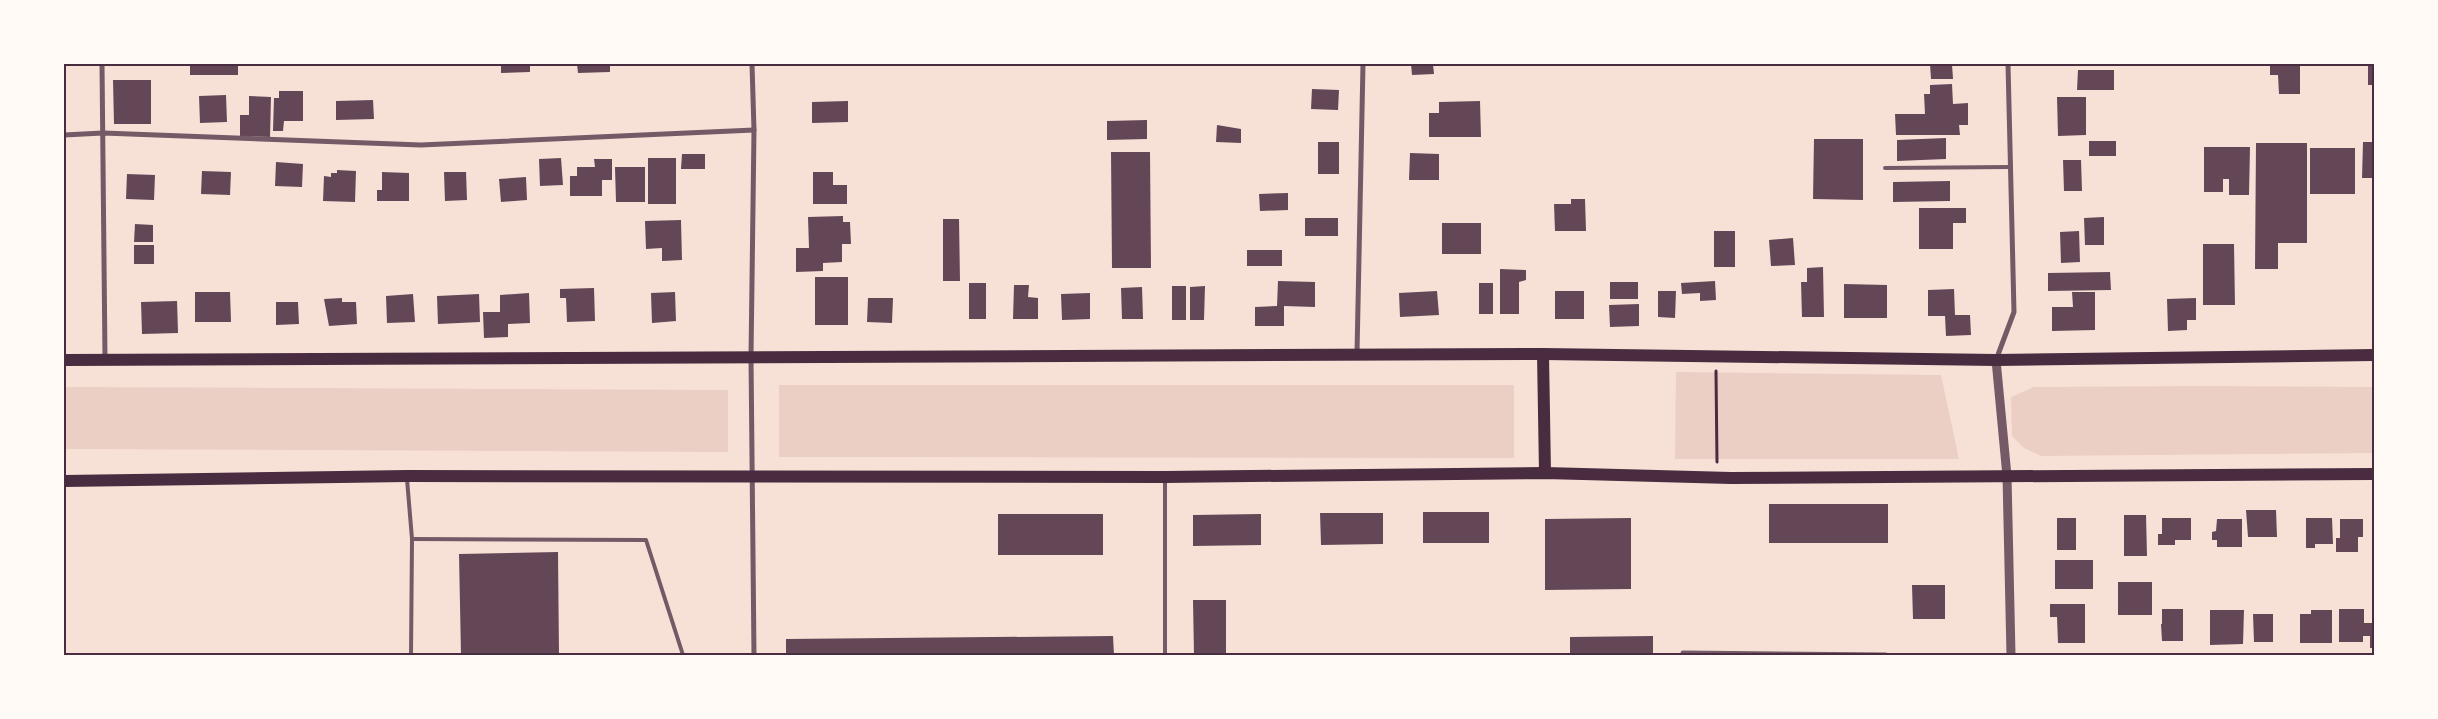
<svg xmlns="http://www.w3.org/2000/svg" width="2438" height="719" font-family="'Alegreya Sans',sans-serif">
	<rect width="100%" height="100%" fill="#f7e1d7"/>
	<g fill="#ebcfc5">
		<path d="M1676,372l265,3 18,84h-284z"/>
		<path d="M779,385h735v73l-735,-1z"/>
		<path d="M2202,386l172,1v66l-333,3 -17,-8 -12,-12 -1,-39 23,-10z"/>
		<path d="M64,387l664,3v62l-664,-3z"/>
	</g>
	<g fill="#644757">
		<rect x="190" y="64" width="48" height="11"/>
		<path d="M501,64h29v8l-29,1z"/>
		<path d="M577,64h33v8l-32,1z"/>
		<path d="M1411,64h22l1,10 -22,1z"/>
		<path d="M1930,64h22l1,15h-22z"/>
		<path d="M2270,64l30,1v29h-21l-1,-19h-8z"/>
		<rect x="2368" y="66" width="6" height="19"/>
		<path d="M2078,70h36v20h-37z"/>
		<path d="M113,80h38v44h-37z"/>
		<path d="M1952,84l1,20 15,-1v22h-9l1,10h-64l-1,-21h30l-1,-20h6v-9z"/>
		<path d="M1312,89l27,1 -1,20 -27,-1z"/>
		<path d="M279,91h24v30h-19l-1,10h-10l1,-33h5z"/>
		<path d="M226,95l1,27 -27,1 -1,-27z"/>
		<path d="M249,96l22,1 -1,40 -30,-1v-21h9z"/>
		<path d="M2057,97h29v38l-28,1z"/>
		<path d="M373,100l1,19 -38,1v-19z"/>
		<path d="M848,101v21l-36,1v-21z"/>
		<path d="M1480,101l1,36h-52v-24h10v-11z"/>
		<path d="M1147,120v19l-40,1v-19z"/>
		<path d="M1217,125l24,4v14l-25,-1z"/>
		<path d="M1946,138v21l-49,2v-21z"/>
		<path d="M1814,139h49v61l-50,-1z"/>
		<rect x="2089" y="141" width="27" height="15"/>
		<rect x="1318" y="142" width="21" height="32"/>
		<path d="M2363,142h11v36h-12z"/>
		<path d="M2256,143h51v100h-29v26h-23z"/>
		<path d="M2204,147h46l-1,48h-20v-16h-6v13h-19z"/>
		<rect x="2310" y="148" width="45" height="46"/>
		<path d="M1111,152h39l1,116h-39z"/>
		<path d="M1410,153l29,1v26h-30z"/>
		<path d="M682,154h23v15h-24z"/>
		<path d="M561,158l2,27 -23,1 -1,-27z"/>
		<rect x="648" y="158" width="28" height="46"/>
		<path d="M594,159h18v21h-10v16h-32v-20h7v-9h18z"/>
		<path d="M2063,160h18l1,31h-18z"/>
		<path d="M276,162l27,2 -1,23 -27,-1z"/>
		<path d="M615,167h30v35h-29z"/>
		<path d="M337,170l19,1 -1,31 -32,-1 1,-25 7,1v-4h6z"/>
		<path d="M202,171l29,1 -1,23 -29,-1z"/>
		<path d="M382,172l27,1v28h-32v-11h5z"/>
		<path d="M444,172h22l1,28 -22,1z"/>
		<path d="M813,172h20v13h14v19h-34z"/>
		<path d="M127,174l28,1 -1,25 -28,-1z"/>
		<path d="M526,177l1,23 -26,2 -2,-23z"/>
		<path d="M1950,181v20l-57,1v-20z"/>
		<path d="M1288,193v17l-28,1 -1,-17z"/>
		<path d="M1571,199h14l1,32h-31l-1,-27h17z"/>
		<path d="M1919,208h47v15h-13v26h-34z"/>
		<path d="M843,216v6h7l1,22h-9v18l-19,1v8l-27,1v-24h13l-1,-31z"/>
		<path d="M2104,217v28h-19l-1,-27z"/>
		<rect x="1305" y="218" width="33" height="18"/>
		<path d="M943,219h16l1,62h-17z"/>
		<path d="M681,220l1,40 -20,1v-13l-16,1 -1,-28z"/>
		<rect x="1442" y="223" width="39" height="31"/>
		<path d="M135,224l18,1v17h-19z"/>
		<rect x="1714" y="231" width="21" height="36"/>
		<path d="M2079,231l1,31 -19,1 -1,-31z"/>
		<path d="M1793,238l2,27 -24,1 -2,-26z"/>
		<path d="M2203,244h31l1,61h-32z"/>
		<rect x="134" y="245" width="20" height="19"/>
		<rect x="1247" y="250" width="35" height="16"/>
		<path d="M1823,267l1,50h-22l-1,-35h6v-14z"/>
		<path d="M1500,269l26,1v10l-7,2v32h-19z"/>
		<path d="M2110,272l1,18 -63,1v-18z"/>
		<rect x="815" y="277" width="33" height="48"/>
		<path d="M1278,281l37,1v25l-31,-1v20h-29v-19l22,-1z"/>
		<path d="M1715,281l1,19 -16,1v-8l-18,1 -1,-11z"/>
		<rect x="1610" y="282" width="28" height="17"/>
		<rect x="969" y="283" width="17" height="36"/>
		<rect x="1479" y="283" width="14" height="31"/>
		<path d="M1844,284l43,1v33h-43z"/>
		<path d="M1014,285h15l-1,12 10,1v21h-25z"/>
		<rect x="1172" y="286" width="14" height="34"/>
		<path d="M1205,286l-1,34h-14v-33z"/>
		<path d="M1142,287l1,32h-21l-1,-31z"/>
		<path d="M594,288l1,33 -28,1 -1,-24h-6v-9z"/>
		<path d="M1954,289l1,26h15l1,20 -25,1 -1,-20h-17v-26z"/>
		<path d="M1437,291l2,24 -39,2 -1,-24z"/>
		<rect x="1555" y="291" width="29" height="28"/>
		<path d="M1658,291h18l-1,27 -17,-1z"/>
		<path d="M195,292h35l1,30h-36z"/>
		<path d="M675,292l1,29 -24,2 -1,-30z"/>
		<path d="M2072,292h23v38l-43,1v-24h21z"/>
		<path d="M529,293l1,30 -22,1v13l-24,1 -1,-26h17v-17z"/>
		<path d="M1090,293v26l-28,1 -1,-26z"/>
		<path d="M413,294l2,28 -28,1 -1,-27z"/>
		<path d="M479,294l1,28 -42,2 -1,-28z"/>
		<path d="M342,298v4h14l1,22 -28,2 -5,-27z"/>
		<path d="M868,298h25l-1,25 -25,-1z"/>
		<path d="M2196,298v22h-9v10l-19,1 -1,-32z"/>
		<path d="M177,301l1,32 -36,1 -1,-32z"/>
		<path d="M276,302h22l1,22 -23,1z"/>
		<path d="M1639,304v22l-29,1 -1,-22z"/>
		<rect x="1769" y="504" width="119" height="39"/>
		<path d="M2246,510h30l1,27h-29z"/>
		<rect x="1423" y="512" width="66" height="31"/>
		<path d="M1320,513h63v31l-62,1z"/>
		<rect x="998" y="514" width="105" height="41"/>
		<path d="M1261,514v31l-68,1v-31z"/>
		<path d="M2124,515h22l1,41h-23z"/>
		<path d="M1631,518v71l-86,1v-71z"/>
		<rect x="2057" y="518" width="19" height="32"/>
		<path d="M2162,518h29v22h-16v5h-17v-11h4z"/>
		<path d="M2306,518h26l1,26h-18v4h-9z"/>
		<path d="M2217,519h25v28h-25v-7h-5v-8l4,-1z"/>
		<path d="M2340,519h23v18h-5v15h-22v-14h4z"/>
		<path d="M558,552l1,103h-98l-2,-101z"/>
		<rect x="2055" y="560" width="38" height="29"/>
		<rect x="2118" y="582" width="34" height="33"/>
		<path d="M1912,585h33v34h-32z"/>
		<path d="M1193,600h33v55h-32z"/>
		<path d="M2050,604h35v39h-27l-1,-26h-7z"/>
		<path d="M2162,609h21v32h-21l-1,-17h1z"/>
		<path d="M2339,609h25v14h10v25h-4v-12h-7v6h-24z"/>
		<path d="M2210,610h34l-1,34 -33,1z"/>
		<path d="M2311,610h21v33h-32v-29h11z"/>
		<path d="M2253,614h20v28h-19z"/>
		<path d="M1113,636l1,19h-328v-16z"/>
		<path d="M1653,636v19h-83v-18z"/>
	</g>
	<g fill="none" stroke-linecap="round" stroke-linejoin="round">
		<path stroke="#4a2c40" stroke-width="3" d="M1716,371l1,91"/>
		<g stroke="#755966" stroke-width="4">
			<path d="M1885,168l126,-1"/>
			<path d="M407,479l5,60 -1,116"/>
			<path d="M412,539l234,1 37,115"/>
			<path d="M1165,655v-175"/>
		</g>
		<g stroke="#755966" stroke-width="5">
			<path d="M102,64l3,294"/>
			<path d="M752,64l2,66 -3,227 3,298"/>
			<path d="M64,135l39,-2 318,12 333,-15"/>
			<path d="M1357,353l6,-289"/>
			<path d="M1996,360l18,-48 -6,-248"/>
			<path d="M1683,653l203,2"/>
		</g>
		<path stroke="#755966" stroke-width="9" d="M1996,360l11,116 4,179"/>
		<g stroke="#4a2c40" stroke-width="12">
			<path d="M1543,354l2,119"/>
			<path d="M64,360l1479,-6 453,6 378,-5"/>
			<path d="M64,481l343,-5 758,1 380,-4 186,5 643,-4"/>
		</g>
	</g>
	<rect width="2438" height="719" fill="none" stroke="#fffaf5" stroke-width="130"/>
	<rect x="65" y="65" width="2308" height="589" fill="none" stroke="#4a2c40" stroke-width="2"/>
</svg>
